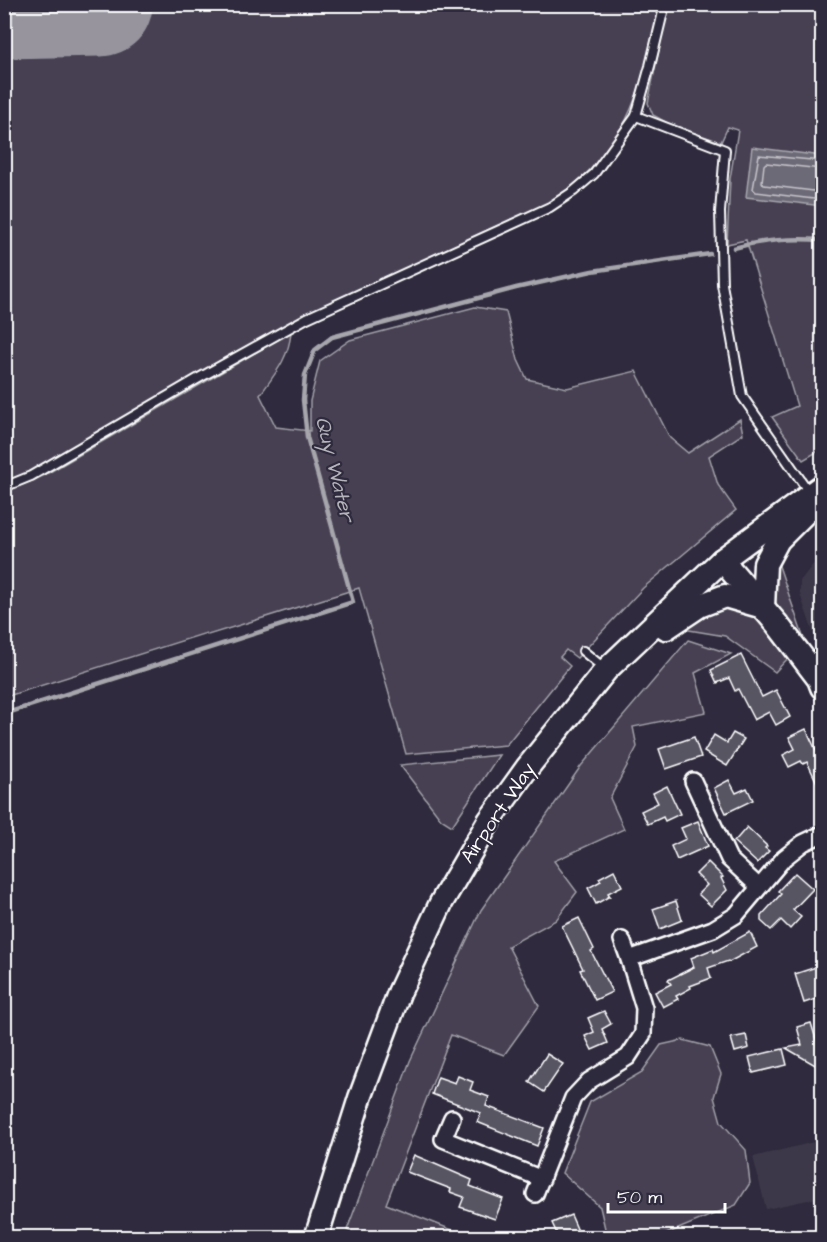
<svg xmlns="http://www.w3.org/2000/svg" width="827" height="1242" font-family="'Architects Daughter',sans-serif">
	<rect width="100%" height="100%" fill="#2f2a3d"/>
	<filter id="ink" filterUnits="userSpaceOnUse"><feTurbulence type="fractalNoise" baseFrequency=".0167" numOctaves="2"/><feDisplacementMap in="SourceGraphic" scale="12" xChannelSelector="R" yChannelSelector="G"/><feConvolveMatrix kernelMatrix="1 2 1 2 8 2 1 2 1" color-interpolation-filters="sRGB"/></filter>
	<g filter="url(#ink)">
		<g fill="#3c3749">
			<path d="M822,553v106l-22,-65v-13z"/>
			<path d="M822,1140v57l-56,12 -13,-52z"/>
		</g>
		<g fill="#464152" stroke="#a2a0a8" stroke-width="1.5">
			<path d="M5,5h655c-19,90 -33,149 -116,201l-255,117 -252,146 -32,13z"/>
			<path d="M668,5h154v444l-19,11 -31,-43 25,-11 -51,-166 -19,4 3,-65 8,-49 -10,-3 -7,15 -48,-16 -20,-11 -5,-12z"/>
			<path d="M475,307l31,5 12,48 9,19 40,9 69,-17 34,67 18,15 52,-34 3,15 -34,22 9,29 18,25 -93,78 -66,70 -11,-8 -6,7 10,9 -64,79 -100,9 -47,-166 -151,47 -2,-2 -201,64v-205l38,-16 248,-144c-2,26 -16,42 -31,63l16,32 34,4v-30l10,-40 30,-21z"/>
			<path d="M777,560l31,91 -34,-43 -5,-32z"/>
			<path d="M730,605c29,8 41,28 60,51l-15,16 -50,-36 -42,-7 27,-20z"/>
			<path d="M688,640l43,14 -36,19 11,39 -73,15 4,20 -27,51 14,31 -70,32 23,31 -21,28 -48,26 31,60 -35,49 -53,-20 -65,169 84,33h-107l-16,-7 63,-169 71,-151 100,-144z"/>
			<path d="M499,755l-47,71 -11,-7 -41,-54z"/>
			<path d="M683,1040l27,7 11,27 -7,23 7,25 25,28 4,33 -14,22 -77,32h-52l-7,-30 -38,-34 28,-71 52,-30 19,-27z"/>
		</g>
		<path fill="#6d6a77" stroke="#a7a6ad" stroke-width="1.5" d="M752,147l70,9v50l-76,-9z"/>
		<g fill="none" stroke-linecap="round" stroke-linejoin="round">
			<g stroke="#c5c3c9" stroke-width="1.5">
				<path d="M822,161l-63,-6 -6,34 3,3 66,8"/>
				<path d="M822,169l-56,-6 -2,2 -2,17 2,3 58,7"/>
			</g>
			<g stroke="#a7a6ad" stroke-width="4.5">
				<path d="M734,248c28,-8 60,-10 88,-8"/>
				<path d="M4,714l349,-112 -46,-165 -4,-37 2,-25 10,-25 17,-13 184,-49 76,-17 118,-17"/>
			</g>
			<path stroke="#97949e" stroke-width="42" d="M87,4v1"/>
			<path stroke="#97949e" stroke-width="105" d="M4,6l96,-2"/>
		</g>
		<g fill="#595564" stroke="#fff" stroke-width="1.5">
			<path d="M741,655l21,42 14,-7 14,27 -14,8 -7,-13 -15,8 -16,-31 -3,2 -6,-13 -12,5 -6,-13z"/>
			<path d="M806,729l16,34v30l-15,-31 -4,2 -2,-3 -12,6 -6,-12 12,-6 -6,-12z"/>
			<path d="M733,733l11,6 -17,27 -23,-14 10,-17 13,8z"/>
			<path d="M694,737l7,20 -35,12 -7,-20z"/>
			<path d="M729,780l7,13 11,-5 6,12 -27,13 -12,-25z"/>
			<path d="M667,786l13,28 -15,7 -2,-4 -15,7 -7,-13 17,-8 -5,-10z"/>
			<path d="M698,821l10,25 -31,14 -6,-14 15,-7 -5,-11z"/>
			<path d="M747,827l20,19 -2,2 4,3 -12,12 -23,-21z"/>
			<path d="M708,862l15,15 -2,1 6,12 -16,16 -13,-12 9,-9 -11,-11z"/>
			<path d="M614,870l8,16 -14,7 2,3 -14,8 -8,-16 13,-7 -2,-3z"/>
			<path d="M795,873l18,16 -20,21 8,7 -11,12 -9,-9 -10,10 -10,-9v-5l20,-22 -3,-3z"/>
			<path d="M676,901l6,19 -22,9 -7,-20z"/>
			<path d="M579,918l15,31 -3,2 21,41 -17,8 -15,-30 3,-1 -21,-43z"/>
			<path d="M750,932l7,15 -28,15 -1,-1 -20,7 3,10 -21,8 1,2 -15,8 2,3 -15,8 -8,-15 16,-8 -3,-4 26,-13 -3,-9 22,-9 1,3z"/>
			<path d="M822,965v32l-18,6 -9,-29z"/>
			<path d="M604,1011l7,13 -9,5 6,14 -16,7 -7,-14 9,-4 -6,-14z"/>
			<path d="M811,1023l8,26 3,2v18l-36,-21 16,-3 -5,-18z"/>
			<path d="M746,1035l3,13 -14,4 -4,-14z"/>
			<path d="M783,1049l4,16 -34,8 -4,-16z"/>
			<path d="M547,1054l16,10 -19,28 -15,-10z"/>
			<path d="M458,1076l15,6 -3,8 19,7 -3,9 58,22 -7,18 -60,-24 4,-9 -49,-19 6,-17 17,6z"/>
			<path d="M414,1155l58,25 -2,6 33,13 -8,20 -35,-12 4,-10 -14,-5 1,-3 -44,-17z"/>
			<path d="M571,1215l10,23h-22l-7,-15z"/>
		</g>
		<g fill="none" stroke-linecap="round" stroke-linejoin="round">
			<defs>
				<g id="lane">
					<path d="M636,116l89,34 -5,62 2,72 20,112 67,96"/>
					<path d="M4,487l27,-11 168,-98 108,-60 243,-111 24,-16 20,-17 42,-58 14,-50 15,-62"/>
					<path d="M583,651l22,18"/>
				</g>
				<g id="street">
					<path d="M693,781l36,78 30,28"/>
					<path d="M622,940l7,19"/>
					<path d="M452,1118l-9,21 99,40"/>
					<path d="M535,1194l38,-96 16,-17 39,-24 15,-23 1,-26 -15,-49 84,-30 23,-14 48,-57 19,-15 19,-9"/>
				</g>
				<g id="secondary">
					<path d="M722,560l55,64 42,55 3,8"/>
					<path d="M763,607l2,-43 13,-24 32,-32"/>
					<path d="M666,628l33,-22 26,-10 38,11"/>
					<path d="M316,1238l44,-140 39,-105 42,-90 48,-82 38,-53 79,-98 116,-110 100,-74"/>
				</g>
			</defs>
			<use href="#lane" stroke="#fff" stroke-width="12"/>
			<use href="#street" stroke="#fff" stroke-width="20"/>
			<use href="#secondary" stroke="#fff" stroke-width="27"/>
			<use href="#lane" stroke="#2f2a3d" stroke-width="8"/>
			<use href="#street" stroke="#2f2a3d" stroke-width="15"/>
			<use href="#secondary" stroke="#2f2a3d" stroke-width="22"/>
		</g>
	</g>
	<g text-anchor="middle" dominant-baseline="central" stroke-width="4.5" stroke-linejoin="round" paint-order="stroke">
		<g font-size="20" fill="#fff" stroke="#2f2a3d">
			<text transform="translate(498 813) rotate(-56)">Airport Way</text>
		</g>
		<g font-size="21" font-style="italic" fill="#b6b4bb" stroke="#2f2a3d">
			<text transform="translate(335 469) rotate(76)">Quy Water</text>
		</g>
	</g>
	<rect width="827" height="1242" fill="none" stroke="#2f2a3d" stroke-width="24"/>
	<rect x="12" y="12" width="803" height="1218" fill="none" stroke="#fff" stroke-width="2" filter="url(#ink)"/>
	<path d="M608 1203v9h117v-9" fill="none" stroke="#ffffff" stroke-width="3"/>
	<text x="617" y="1203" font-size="18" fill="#ffffff" stroke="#2f2a3d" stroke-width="4.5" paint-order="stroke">50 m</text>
</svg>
